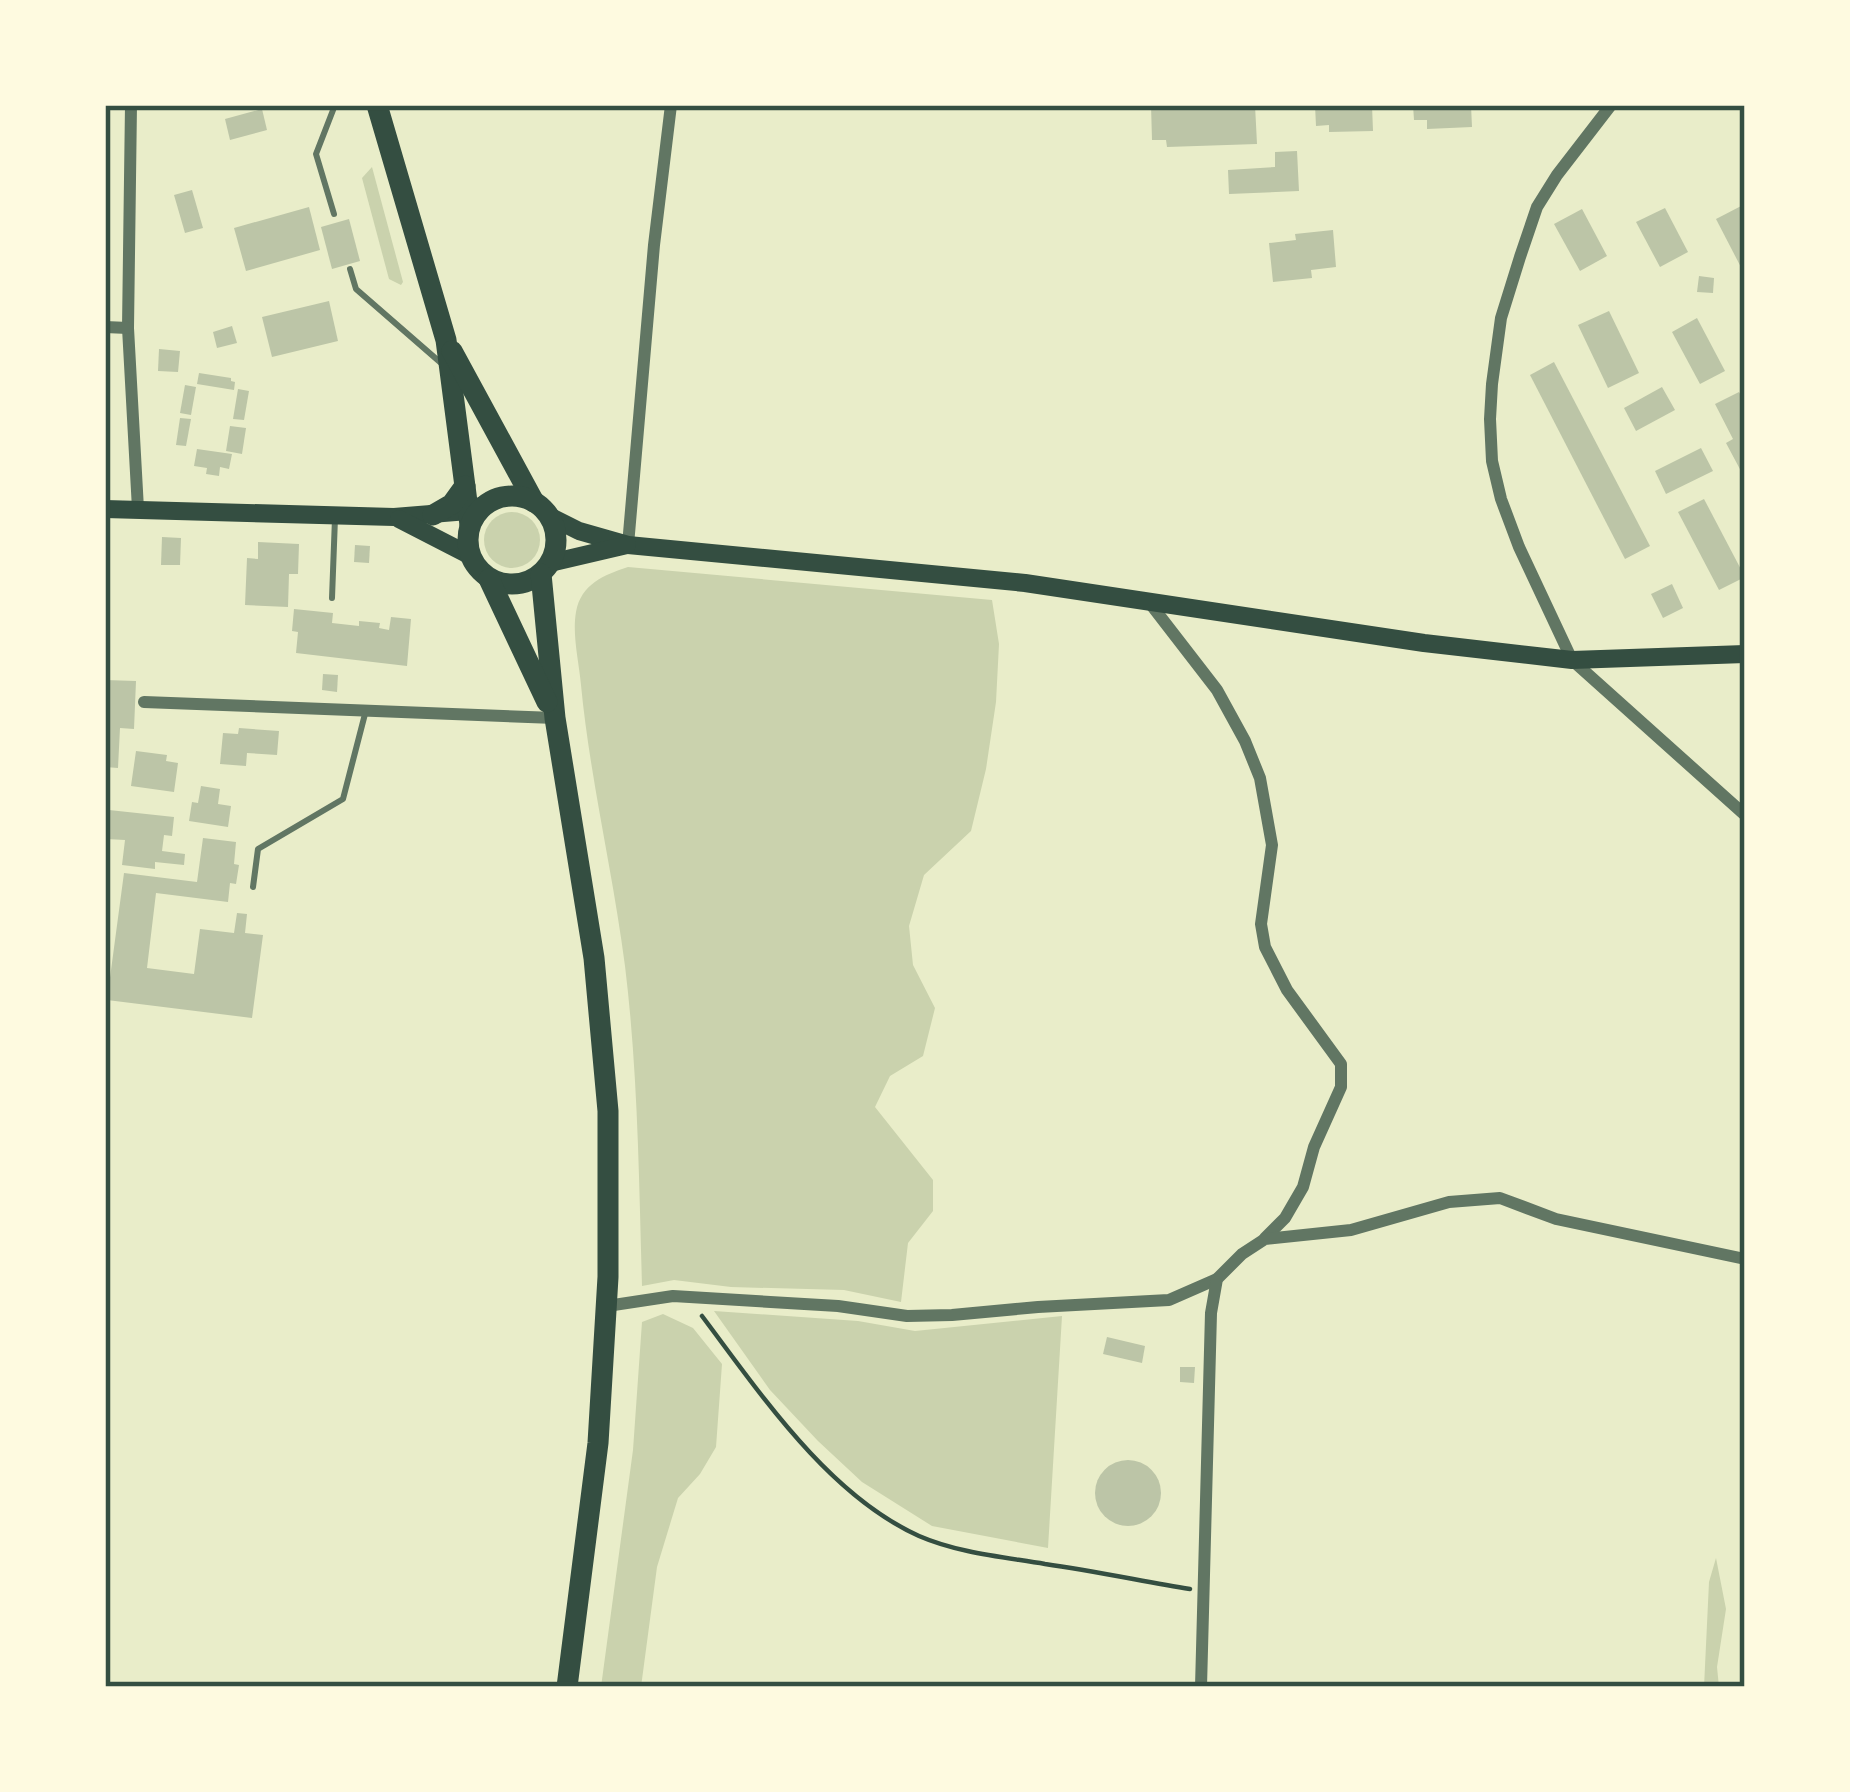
<svg xmlns="http://www.w3.org/2000/svg" width="1850" height="1792" font-family="'Titillium Web',sans-serif">
	<rect width="100%" height="100%" fill="#e9edc9"/>
	<g fill="#cad2ad">
		<path d="M372,167l31,115 -2,3 -12,-6 -27,-101z"/>
		<circle cx="512" cy="540" r="28"/>
		<path d="M628,567l364,33 7,44 -3,58 -10,67 -15,62 -47,44 -15,51 4,39 22,43 -12,48 -33,20 -15,31 58,73v31l-25,32 -7,59 -57,-12 -113,-3 -57,-7 -32,6c-3,-106 -4,-214 -17,-320 -12,-94 -35,-187 -44,-281 -2,-23 -9,-50 -5,-73 5,-28 28,-37 52,-45z"/>
		<path d="M714,1311l144,10 57,10 147,-15 -14,232 -116,-22 -70,-44 -44,-41 -48,-51z"/>
		<path d="M663,1314l30,14 29,36 -6,83 -16,27 -22,24 -21,69 -16,120h-40l32,-237 9,-128z"/>
		<path d="M1716,1558l10,51 -9,58 2,20h-15l5,-105z"/>
	</g>
	<g fill="#bcc5a7">
		<path d="M1151,105h104l2,39 -90,3 -1,-7h-14z"/>
		<path d="M1315,105h57l1,26 -44,1v-7l-13,1z"/>
		<path d="M1413,105h58l1,22 -45,2v-9h-13z"/>
		<path d="M262,109l5,21 -37,10 -5,-21z"/>
		<path d="M1297,151l2,40 -70,3 -1,-24 47,-3v-15z"/>
		<path d="M192,190l11,38 -18,5 -11,-38z"/>
		<path d="M1745,204v71l-29,-56z"/>
		<path d="M309,207l11,43 -74,21 -12,-43z"/>
		<path d="M1665,208l23,44 -28,15 -24,-45z"/>
		<path d="M1582,209l25,47 -27,15 -26,-47z"/>
		<path d="M349,219l11,42 -28,8 -11,-42z"/>
		<path d="M1333,230l3,37 -25,3 1,8 -39,4 -4,-39 27,-3 -1,-6z"/>
		<path d="M1699,276l15,2 -1,15 -16,-1z"/>
		<path d="M329,301l9,40 -66,16 -10,-40z"/>
		<path d="M1609,311l30,62 -31,15 -30,-63z"/>
		<path d="M1697,318l28,53 -25,13 -28,-52z"/>
		<path d="M232,326l5,17 -20,5 -4,-16z"/>
		<path d="M159,349l21,2 -2,21 -20,-1z"/>
		<path d="M1554,362l96,184 -25,13 -95,-184z"/>
		<path d="M199,373l32,5v3l4,1 -1,8 -37,-6z"/>
		<path d="M185,385l11,2 -5,28 -11,-2z"/>
		<path d="M1662,387l13,23 -39,21 -12,-23z"/>
		<path d="M238,389l11,2 -5,29 -11,-1z"/>
		<path d="M1739,392l6,11v68l-3,2 -16,-30 7,-4 -18,-35z"/>
		<path d="M180,418l11,1 -5,27 -10,-1z"/>
		<path d="M230,426l16,2 -4,26 -16,-3z"/>
		<path d="M1701,448l12,23 -47,23 -11,-23z"/>
		<path d="M197,449l35,5 -3,15 -9,-2 -1,9 -13,-2 1,-6 -13,-2z"/>
		<path d="M1704,499l41,78 -26,13 -41,-78z"/>
		<path d="M162,537l19,1 -1,27h-19z"/>
		<path d="M258,542l41,2 -1,30h-9l-1,33 -43,-2 2,-47 11,1z"/>
		<path d="M355,545l15,1 -1,17 -15,-1z"/>
		<path d="M1672,584l11,24 -20,10 -12,-24z"/>
		<path d="M294,609l39,4 -1,10 27,3v-5l21,2 -1,5 10,2 2,-13 20,2 -4,47 -111,-13 2,-21 -6,-1z"/>
		<path d="M323,674l15,1 -1,17 -15,-2z"/>
		<path d="M105,680l31,1 -2,48 -14,-1 -2,40 -13,-1z"/>
		<path d="M239,728l40,3 -2,24 -30,-2 -1,13 -26,-2 3,-31 15,1z"/>
		<path d="M136,751l31,4 -1,6 12,2 -4,29 -43,-6z"/>
		<path d="M201,786l19,3 -2,15 13,2 -3,21 -39,-6 3,-19 6,1z"/>
		<path d="M109,810l65,7 -2,19 -8,-1 -2,16 23,3 -1,11 -29,-3v7l-33,-4 3,-25 -19,-1z"/>
		<path d="M203,838l33,4 -2,22 5,1 -3,19 -6,-1 -2,19 -72,-9 -9,75 47,6 6,-45 34,4 3,-20 10,1 -2,19 18,2 -11,83 -145,-18 17,-127 73,9z"/>
		<path d="M1107,1337l38,9 -3,17 -39,-9z"/>
		<path d="M1180,1367h15l-1,16 -14,-1z"/>
		<circle cx="1128" cy="1493" r="33"/>
	</g>
	<g fill="none" stroke-linecap="round" stroke-linejoin="round">
		<path stroke="#344e41" stroke-width="4.5" d="M702,1316c58,77 126,179 217,220 39,17 85,21 126,28 48,7 97,17 145,25"/>
		<g stroke="#617663" stroke-width="6">
			<path d="M334,214l-18,-60 19,-49"/>
			<path d="M350,269l6,20 85,74"/>
			<path d="M332,598l3,-80"/>
			<path d="M253,887l5,-38 85,-50 22,-85"/>
		</g>
		<g stroke="#617663" stroke-width="12">
			<path d="M131,105l-3,223 10,181"/>
			<path d="M1611,105l-54,70 -20,32 -17,50 -19,61 -9,66 -2,35 2,42 9,38 18,48 53,113 173,155"/>
			<path d="M105,327l23,1"/>
			<path d="M628,545l26,-300 17,-140"/>
			<path d="M1149,602l68,88 28,51 15,37 12,67 -11,79 4,23 22,43 54,74v23l-27,60 -11,40 -18,31 -20,20"/>
			<path d="M144,702l411,16"/>
			<path d="M607,1306l66,-10 165,10 69,10 45,-1 86,-8 131,-7 48,-21"/>
			<path d="M1201,1687l10,-374 6,-34 25,-25 23,-15 86,-9 98,-28 51,-4 56,21 189,40"/>
		</g>
		<g stroke="#344e41" stroke-width="18">
			<path d="M105,509l289,8 74,-6 20,-8"/>
			<path d="M549,516l30,15 49,14 397,38 399,60 148,17 173,-6"/>
			<path d="M399,519l70,36"/>
			<path d="M550,563l77,-18"/>
		</g>
		<g stroke="#344e41" stroke-width="21">
			<path d="M377,105l69,235 24,185"/>
			<path d="M452,351l82,151"/>
			<circle cx="512" cy="540" r="44"/>
			<path d="M433,515l19,-11 13,-18"/>
			<path d="M541,574l14,144 39,240 14,153v166l-10,166 -31,244"/>
			<path d="M489,579l58,123"/>
		</g>
	</g>
	<rect width="1850" height="1792" fill="none" stroke="#fefae0" stroke-width="216"/>
	<rect x="108" y="108" width="1634" height="1576" fill="none" stroke="#344e41" stroke-width="4.5"/>
</svg>
